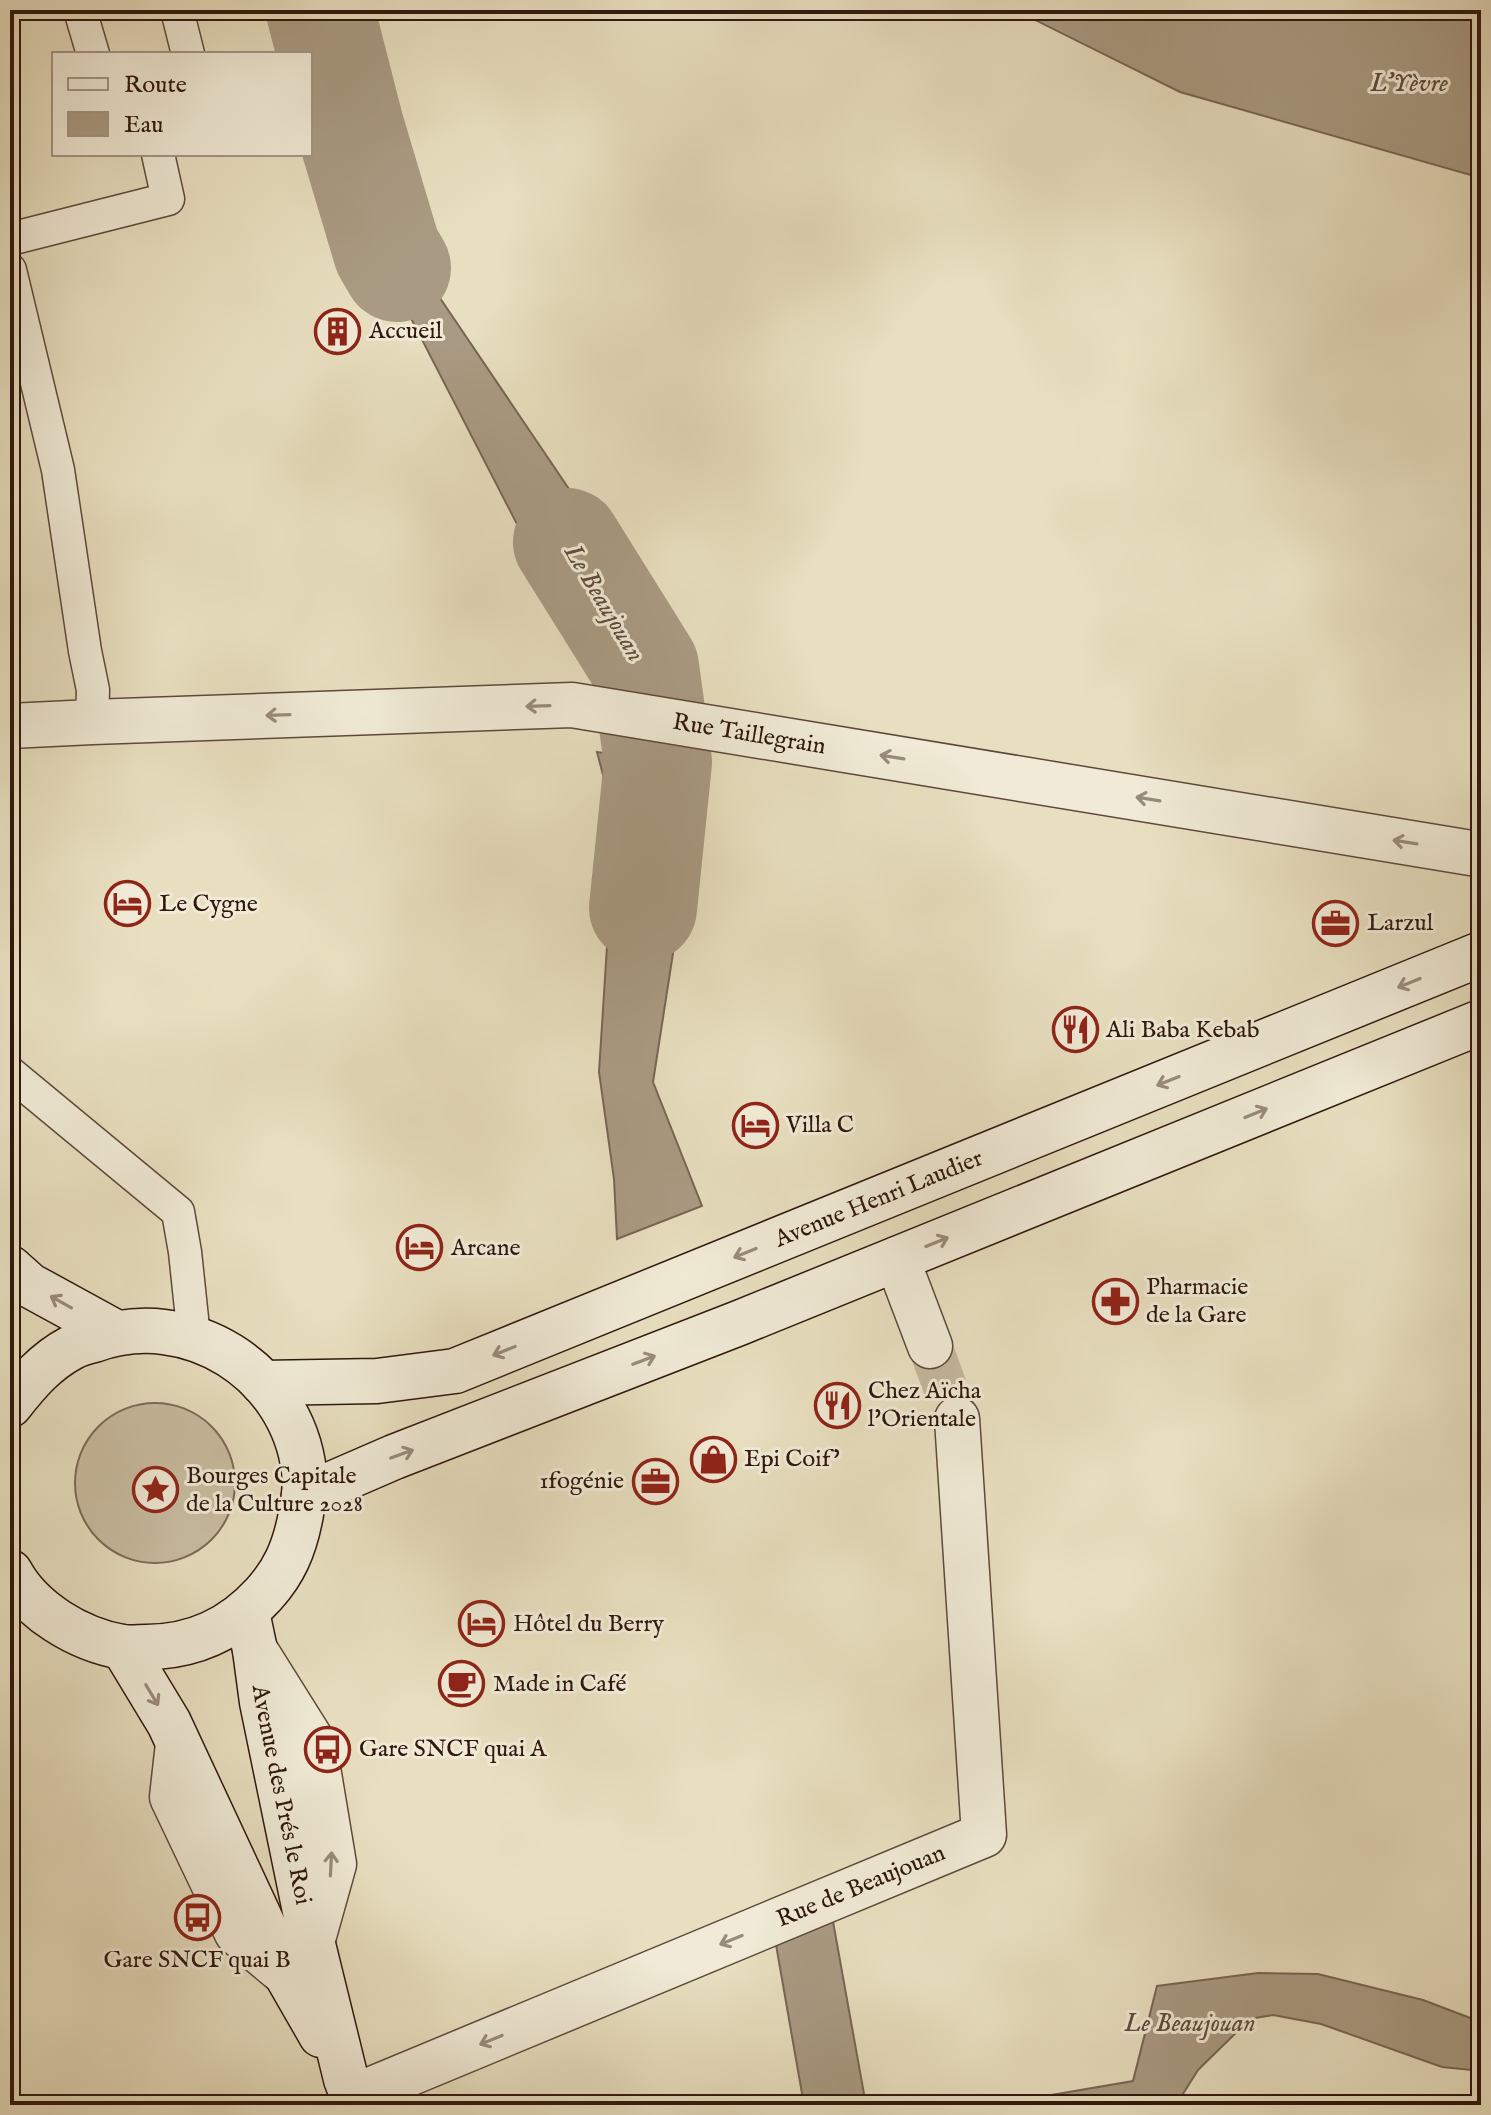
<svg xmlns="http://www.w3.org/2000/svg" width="1491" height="2115" font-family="'IM FELL English',serif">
	<rect width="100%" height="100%" fill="#e8dfc0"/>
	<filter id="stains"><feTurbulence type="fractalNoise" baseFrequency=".0025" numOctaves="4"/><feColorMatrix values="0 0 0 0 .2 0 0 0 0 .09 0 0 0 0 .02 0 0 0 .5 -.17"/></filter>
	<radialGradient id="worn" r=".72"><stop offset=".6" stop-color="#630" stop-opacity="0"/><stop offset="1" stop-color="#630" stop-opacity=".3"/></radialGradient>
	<circle fill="#c9bda2" stroke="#7c6a58" stroke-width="2" cx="155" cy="1483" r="80"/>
	<g fill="#a99b83" stroke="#786654" stroke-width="2">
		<path d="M1015,10h466v168l-301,-86z"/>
		<path d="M370,121l26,101 21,42 277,410 -106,-12 -188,-365 -5,-22 -28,6 -38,-148z"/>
		<path d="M597,752l105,15 -49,315 49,124 -85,33 -3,-60 -15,-107 16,-251z"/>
		<path d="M832,1916l34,189h-62l-29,-166z"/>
		<path d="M1258,1973l60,1 105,26 58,22v49l-39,-4 -121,-43 -48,-9 -18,3 -10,6 -47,46 -22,35h-184l141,-24 24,-95z"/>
	</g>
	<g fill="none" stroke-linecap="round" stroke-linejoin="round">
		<g stroke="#a99b83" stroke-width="108">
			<path d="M320,10l30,117 37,124 10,17"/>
			<path d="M567,542l78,125 13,95 -15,146"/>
		</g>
		<path stroke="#c3b79c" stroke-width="44" stroke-dasharray="44 22" stroke-linecap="butt" d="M930,1346l27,73"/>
		<defs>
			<g id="lane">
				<path d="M80,10l13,44"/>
				<path d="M177,10l11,44"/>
				<path d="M10,239l158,-40 -10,-45"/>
				<path d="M10,270l48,200 27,181 8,39 -1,32"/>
				<path d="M10,1073l168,139 7,40 9,85"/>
			</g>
			<g id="street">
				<path id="s1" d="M10,726l82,-4 480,-17 905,149 4,2"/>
				<path d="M897,1259l33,87"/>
				<path d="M255,1650l59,94 20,120 -21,75"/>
				<path d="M178,1744l-6,53 51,107 14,29 49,41"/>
				<path id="s2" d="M353,2097l631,-262 -27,-416"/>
			</g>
			<g id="secondary">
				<path d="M10,1268l19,17 86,47"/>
				<path id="s3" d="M263,1383l114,-2 78,-10 1026,-417"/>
				<path d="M10,1405c18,-23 35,-43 61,-57 7,-4 15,-6 23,-8 94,-34 198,31 210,131 2,17 -1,32 -4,48 -6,30 -16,53 -36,75 -32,35 -70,53 -118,53 -7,0 -16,1 -24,0 -44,-8 -91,-36 -112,-75"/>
				<path d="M304,1496l90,-39 345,-134 742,-301"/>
				<path id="s4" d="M247,1612l8,38 7,52 44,214 40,163 10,26"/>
				<path d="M123,1647l46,76 117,251 35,61"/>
			</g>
		</defs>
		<use href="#lane" stroke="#5d493a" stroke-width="35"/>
		<use href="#street" stroke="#5d493a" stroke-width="47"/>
		<use href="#secondary" stroke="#2f170d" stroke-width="47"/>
		<use href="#lane" stroke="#f0ead6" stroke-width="32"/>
		<use href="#street" stroke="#f0ead6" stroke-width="44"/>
		<use href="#secondary" stroke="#f0ead6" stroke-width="44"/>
	</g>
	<defs><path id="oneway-shaft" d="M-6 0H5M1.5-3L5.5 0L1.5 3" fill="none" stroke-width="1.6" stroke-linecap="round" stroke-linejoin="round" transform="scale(2)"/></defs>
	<g stroke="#998b7c">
		<use href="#oneway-shaft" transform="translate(538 706) rotate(178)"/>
		<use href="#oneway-shaft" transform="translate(278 715) rotate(178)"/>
		<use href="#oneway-shaft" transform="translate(892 757) rotate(-171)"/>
		<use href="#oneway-shaft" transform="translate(1148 799) rotate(-171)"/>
		<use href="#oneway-shaft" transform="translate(1405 842) rotate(-171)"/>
		<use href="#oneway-shaft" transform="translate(1409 983) rotate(158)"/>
		<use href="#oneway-shaft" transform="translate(1168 1081) rotate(158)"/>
		<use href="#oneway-shaft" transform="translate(1256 1113) rotate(-22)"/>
		<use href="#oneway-shaft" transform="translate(937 1242) rotate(-22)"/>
		<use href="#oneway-shaft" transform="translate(745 1253) rotate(158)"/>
		<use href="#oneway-shaft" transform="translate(61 1302) rotate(-151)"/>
		<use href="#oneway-shaft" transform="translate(504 1351) rotate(158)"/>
		<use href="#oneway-shaft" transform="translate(644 1360) rotate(-21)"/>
		<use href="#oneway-shaft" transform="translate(402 1454) rotate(-20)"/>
		<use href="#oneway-shaft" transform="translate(152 1695) rotate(59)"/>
		<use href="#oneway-shaft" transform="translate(331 1864) rotate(-87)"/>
		<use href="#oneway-shaft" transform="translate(731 1940) rotate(158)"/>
		<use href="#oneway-shaft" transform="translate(491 2040) rotate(158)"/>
	</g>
	<defs>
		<symbol id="building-ring" viewBox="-11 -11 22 22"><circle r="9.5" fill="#f0ead6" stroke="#8f2418" stroke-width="1.5"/><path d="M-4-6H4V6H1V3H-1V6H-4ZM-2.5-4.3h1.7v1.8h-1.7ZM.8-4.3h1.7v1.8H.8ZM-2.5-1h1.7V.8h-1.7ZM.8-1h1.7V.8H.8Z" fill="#8f2418"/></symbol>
		<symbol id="hotel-ring" viewBox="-11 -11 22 22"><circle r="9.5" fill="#f0ead6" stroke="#8f2418" stroke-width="1.5"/><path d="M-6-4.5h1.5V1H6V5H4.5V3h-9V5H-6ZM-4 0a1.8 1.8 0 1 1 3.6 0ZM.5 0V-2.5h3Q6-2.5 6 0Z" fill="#8f2418"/></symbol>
		<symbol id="office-ring" viewBox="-11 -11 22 22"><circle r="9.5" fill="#f0ead6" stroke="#8f2418" stroke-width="1.5"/><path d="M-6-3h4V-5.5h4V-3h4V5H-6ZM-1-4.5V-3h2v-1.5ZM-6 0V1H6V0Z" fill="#8f2418"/></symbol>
		<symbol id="restaurant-ring" viewBox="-11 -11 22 22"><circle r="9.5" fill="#f0ead6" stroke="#8f2418" stroke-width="1.5"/><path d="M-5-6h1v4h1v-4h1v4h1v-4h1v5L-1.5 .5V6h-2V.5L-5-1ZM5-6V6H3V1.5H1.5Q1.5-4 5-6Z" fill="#8f2418"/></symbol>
		<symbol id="pharmacy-ring" viewBox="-11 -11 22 22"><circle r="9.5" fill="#f0ead6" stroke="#8f2418" stroke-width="1.5"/><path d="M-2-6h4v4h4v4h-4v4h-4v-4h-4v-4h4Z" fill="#8f2418"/></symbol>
		<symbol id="shop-ring" viewBox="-11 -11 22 22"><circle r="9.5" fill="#f0ead6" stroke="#8f2418" stroke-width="1.5"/><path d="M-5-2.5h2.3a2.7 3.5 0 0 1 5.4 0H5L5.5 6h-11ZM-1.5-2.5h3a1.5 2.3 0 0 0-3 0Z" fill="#8f2418"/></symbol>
		<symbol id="sight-ring" viewBox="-11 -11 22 22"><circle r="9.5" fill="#f0ead6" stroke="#8f2418" stroke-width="1.5"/><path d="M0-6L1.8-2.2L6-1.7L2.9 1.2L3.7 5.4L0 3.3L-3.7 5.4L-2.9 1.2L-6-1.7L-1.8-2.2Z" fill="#8f2418"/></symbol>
		<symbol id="cafe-ring" viewBox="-11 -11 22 22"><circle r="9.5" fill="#f0ead6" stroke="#8f2418" stroke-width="1.5"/><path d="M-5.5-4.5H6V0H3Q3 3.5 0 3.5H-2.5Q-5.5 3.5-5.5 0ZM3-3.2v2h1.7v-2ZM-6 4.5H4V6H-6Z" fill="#8f2418"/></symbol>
		<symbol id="bus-ring" viewBox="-11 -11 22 22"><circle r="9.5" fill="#f0ead6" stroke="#8f2418" stroke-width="1.5"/><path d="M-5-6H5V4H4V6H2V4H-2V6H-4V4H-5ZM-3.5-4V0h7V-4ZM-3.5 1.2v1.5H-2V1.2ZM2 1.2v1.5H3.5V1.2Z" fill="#8f2418"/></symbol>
	</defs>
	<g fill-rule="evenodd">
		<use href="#building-ring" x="312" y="306" width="51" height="51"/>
		<use href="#hotel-ring" x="102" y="878" width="51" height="51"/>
		<use href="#office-ring" x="1310" y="898" width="51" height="51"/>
		<use href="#restaurant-ring" x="1050" y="1004" width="51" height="51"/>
		<use href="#hotel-ring" x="730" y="1100" width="51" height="51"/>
		<use href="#hotel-ring" x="394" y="1222" width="51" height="51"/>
		<use href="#pharmacy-ring" x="1090" y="1276" width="51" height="51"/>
		<use href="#restaurant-ring" x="812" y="1380" width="51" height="51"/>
		<use href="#shop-ring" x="688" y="1434" width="51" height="51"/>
		<use href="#office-ring" x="630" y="1456" width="51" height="51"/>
		<use href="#sight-ring" x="130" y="1464" width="51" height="51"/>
		<use href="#hotel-ring" x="456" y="1598" width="51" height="51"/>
		<use href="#cafe-ring" x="436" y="1658" width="51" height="51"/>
		<use href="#bus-ring" x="302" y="1724" width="51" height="51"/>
		<use href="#bus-ring" x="172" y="1892" width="51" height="51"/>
	</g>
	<g text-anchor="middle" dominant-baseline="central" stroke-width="6" stroke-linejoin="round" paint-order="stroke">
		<g font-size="24" fill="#2f170d" stroke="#f0ead6" text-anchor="start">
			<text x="369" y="331">Accueil</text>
			<text x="159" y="904">Le Cygne</text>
			<text x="1367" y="923">Larzul</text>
			<text x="1106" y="1030">Ali Baba Kebab</text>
			<text x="786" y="1125">Villa C</text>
			<text x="451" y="1248">Arcane</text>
			<text x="1146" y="1287">Pharmacie<tspan x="1146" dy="28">de la Gare</tspan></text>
			<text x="868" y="1391">Chez Aïcha<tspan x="868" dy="28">l'Orientale</tspan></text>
			<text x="744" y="1459">Epi Coif'</text>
			<text x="186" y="1476">Bourges Capitale<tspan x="186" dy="28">de la Culture 2028</tspan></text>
			<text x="624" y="1481" text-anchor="end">1fogénie</text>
			<text x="513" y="1624">Hôtel du Berry</text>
			<text x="493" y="1684">Made in Café</text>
			<text x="359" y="1749">Gare SNCF quai A</text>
			<text x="197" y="1960" text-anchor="middle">Gare SNCF quai B</text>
		</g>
		<g font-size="24" fill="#2f170d" stroke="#f0ead6">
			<text stroke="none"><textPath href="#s1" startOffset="742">Rue Taillegrain</textPath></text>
			<text stroke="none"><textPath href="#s3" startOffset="650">Avenue Henri Laudier</textPath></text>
			<text stroke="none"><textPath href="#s4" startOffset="186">Avenue des Prés le Roi</textPath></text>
			<text stroke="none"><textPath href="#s2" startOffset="550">Rue de Beaujouan</textPath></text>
		</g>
		<g font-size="26" font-style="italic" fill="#604c3c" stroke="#f0ead6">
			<text x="1409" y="83">L'Yèvre</text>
			<text transform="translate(604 603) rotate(59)">Le Beaujouan</text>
			<text x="1190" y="2023">Le Beaujouan</text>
		</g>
	</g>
	<rect width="1491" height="2115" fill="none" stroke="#e8dfc0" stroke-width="40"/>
	<rect x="12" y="12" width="1467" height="2091" fill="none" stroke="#2f170d" stroke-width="4"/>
	<rect x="20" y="20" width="1451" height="2075" fill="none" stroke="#2f170d" stroke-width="2"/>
	<rect x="52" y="52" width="260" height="104" fill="#f0ead6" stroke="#a39686" stroke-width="2"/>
	<rect x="68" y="78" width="40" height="12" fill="#f0ead6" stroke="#a39686" stroke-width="2"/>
	<text x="124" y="92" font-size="24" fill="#2f170d">Route</text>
	<rect x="68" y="112" width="40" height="24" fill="#a99b83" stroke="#a39686" stroke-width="2"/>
	<text x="124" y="132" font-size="24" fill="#2f170d">Eau</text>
	<rect width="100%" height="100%" filter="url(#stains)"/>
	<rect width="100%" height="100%" fill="url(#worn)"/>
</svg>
